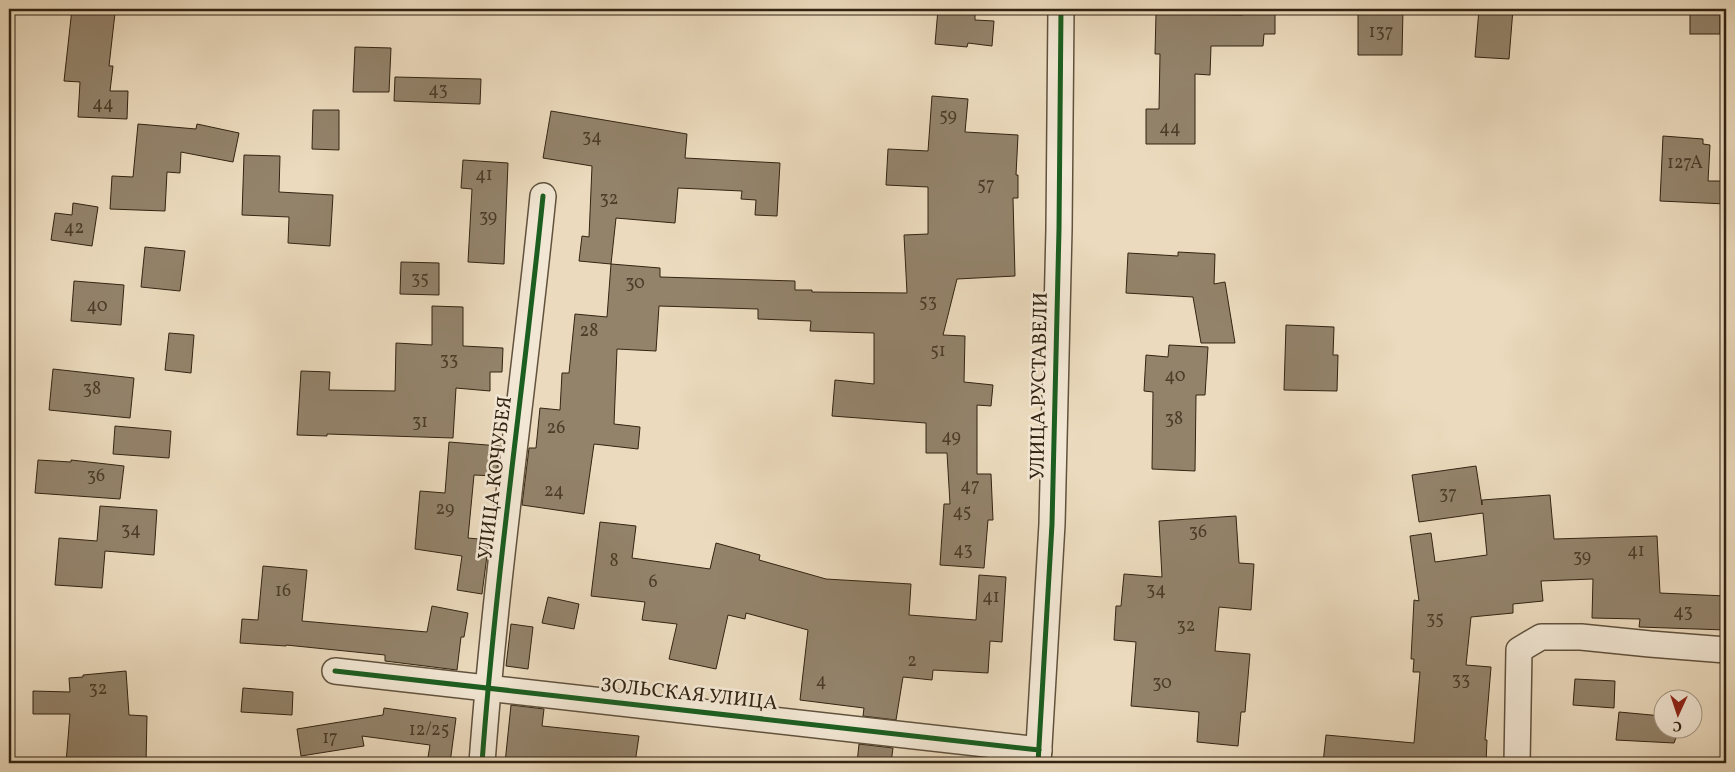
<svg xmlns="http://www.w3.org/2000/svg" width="1735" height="772" font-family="Vollkorn,serif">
	<rect width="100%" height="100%" fill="#ebdabd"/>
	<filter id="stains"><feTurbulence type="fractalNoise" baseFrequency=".004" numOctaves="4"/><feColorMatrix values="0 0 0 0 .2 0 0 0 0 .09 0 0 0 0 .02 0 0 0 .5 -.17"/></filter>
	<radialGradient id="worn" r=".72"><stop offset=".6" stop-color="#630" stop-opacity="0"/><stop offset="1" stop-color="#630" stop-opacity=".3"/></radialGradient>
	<g fill="#93836b" stroke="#332412">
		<path d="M72,9h27v3l16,1 -6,53h4l-3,25h18l-1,28 -49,-2 2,-35 -16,-1z"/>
		<path d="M938,9h37v11l19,1 -2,25 -24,-3 -1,4 -32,-3z"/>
		<path d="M1243,9h32v25h-11l-1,12h-52l-1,29 -15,-1v70h-49v-35h13l1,-55h-5l1,-40 87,1z"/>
		<path d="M1358,9h45l-1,46h-44z"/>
		<path d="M1479,9h34l-4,50 -34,-2z"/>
		<rect x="1690" y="9" width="30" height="25"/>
		<path d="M355,47l36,1 -2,44h-36z"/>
		<path d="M395,77l86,2 -1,25 -86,-3z"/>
		<path d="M932,96l36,3 -3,33 53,3 -2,40h2v23h-5l2,78 -58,3 -14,56 22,1 -1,46 29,3 -2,21 -14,-1v69h14l2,46h-5l-4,48 -44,-3 4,-61h6l-3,-51h-21v-30l-94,-7 3,-36 39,4v-51l-64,-2 1,-10 -53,-2v-10l-99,-3 -3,45 -39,-2 -3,75 26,3 -2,22 -44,-5 -10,70 -62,-9 7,-57h7l4,-40 20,2 2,-37h7l6,-59 32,3 4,-53 49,4v9l135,4v9h17v2l95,1 -3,-58 24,-1v-47l-42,-2 2,-36 40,2z"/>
		<path d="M313,110h26v40l-27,-1z"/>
		<path d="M551,111l136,23 -2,24 95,5 -3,53 -22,-1 1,-15 -15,-1 1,-8 -64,-3 -3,35 -59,-5 -5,46 -32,-3 3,-25 7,1 3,-71 -49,-8z"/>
		<path d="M138,124l58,5 1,-5 42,9 -6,29 -52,-10 -1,21 -13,-1 -2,39 -55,-2 2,-33 21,1z"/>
		<path d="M1663,136l40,3v5l7,1 -2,36h18v23l-66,-3z"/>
		<path d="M244,155l36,1 -1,36 54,3 -3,51 -42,-3 1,-26 -47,-2z"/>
		<path d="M463,160l45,3 -4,101 -36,-2 4,-73 -11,-1z"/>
		<path d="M73,203l25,4 -6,39 -41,-6 4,-27 17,2z"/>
		<path d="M145,247l40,4 -5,40 -39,-4z"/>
		<path d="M1178,252l37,2 -1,30 11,-2 10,61h-34l-8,-46 -67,-4 2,-40 50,3z"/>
		<path d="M401,262l38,1v32l-39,-1z"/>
		<path d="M74,281l50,4 -3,40 -50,-4z"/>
		<path d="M432,306l31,1v39l40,2 -1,24h-12v19l-34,-3 -3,50 -126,-4v2l-30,-1 4,-64 29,1 -1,18 66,1 1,-48 36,2z"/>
		<path d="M1286,325l48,2 -1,28h5l-1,36 -53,-1z"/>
		<path d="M169,333l25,2 -3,38 -26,-3z"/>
		<path d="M1169,345l39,2 -3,48h-9l-1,76 -43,-2 1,-77 -9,-1 2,-36 22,2z"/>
		<path d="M53,369l81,9 -4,40 -81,-8z"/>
		<path d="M115,426l56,5 -2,27 -56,-4z"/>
		<path d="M449,442l51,4 -4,30 -22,-1 -6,63 21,2 -7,54 -25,-4 5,-34 -47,-7 5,-58 25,2z"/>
		<path d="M38,460l33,2v-2l53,6 -4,33 -85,-6z"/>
		<path d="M1476,466l6,39v-5l68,-5 4,44 103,-3 3,57 66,3v34l-87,-3 1,-8 -48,-1 1,-39 -52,2 2,20 -30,3v9l-42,4 -5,48 25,2 -6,73h2l-1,23h-163l3,-28 88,8 6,-71h-7l1,-13h-3l3,-59 5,1 -9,-65 21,-3 4,29 52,-7 -4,-42 -64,9 -7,-47z"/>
		<path d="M100,506l57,4 -3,45 -49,-4 -3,37 -47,-3 4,-47 38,3z"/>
		<path d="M1236,516l3,47 15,1 -3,46 -32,-3 -4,44 35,3 -5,58h-4l-3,34 -41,-4 2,-30 -68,-6 5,-64 -22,-2 2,-34h5l3,-32 38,3 -3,-56z"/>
		<path d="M600,522l36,4 -4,32 78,11 6,-26 44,12 -1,5 67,19 85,5 -2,31 67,5 3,-45 27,2 -4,65 -12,-1 -2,32 -55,-3 -1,10 -29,-3 -7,43 -33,-4 1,-8 -64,-8 8,-70 -62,-17 -1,6 -17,-4 -12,54 -47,-10 8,-35 -35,-4 3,-18 -54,-6z"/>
		<path d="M263,566l44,4 -5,51 125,11 5,-26 36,7 -4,24h-3l-4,33 -72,-9v-6l-99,-10v1l-46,-3 2,-24 16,1z"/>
		<path d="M548,597l31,7 -5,25 -32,-6z"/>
		<path d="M511,624l22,3 -5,42 -22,-3z"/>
		<path d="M126,671l3,44 18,1 -1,47h-80l4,-49h-37v-23l37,1 -1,-14 14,-1v-2z"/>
		<path d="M1575,679l40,2 -1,27 -41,-3z"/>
		<path d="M243,688l50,4 -1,23 -51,-3z"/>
		<path d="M511,705l33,4 -2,17 97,10 -4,27h-130z"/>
		<path d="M384,708l72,10 -6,45h-23l3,-18 -68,-9 2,10 -63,10 -4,-27 86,-14z"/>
		<path d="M1619,712l43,4v14h17l-5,13 -58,-3z"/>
		<path d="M859,744l34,4 -2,15h-34z"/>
	</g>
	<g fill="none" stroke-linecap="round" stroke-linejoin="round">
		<defs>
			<g id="minor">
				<path d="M335,671l704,79"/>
				<path d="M482,763c14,-190 42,-378 61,-567"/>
				<path d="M1038,763l14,-239 7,-295 2,-220"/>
				<path d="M1517,763l2,-113 22,-13h40l69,7 76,6"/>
			</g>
		</defs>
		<use href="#minor" stroke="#61523d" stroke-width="28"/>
		<use href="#minor" stroke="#f2e7d4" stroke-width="25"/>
		<defs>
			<g id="cycleway">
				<path d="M335,671l704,79"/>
				<path d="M482,763c14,-190 42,-378 61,-567"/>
				<path d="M1038,763l14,-239 7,-295 2,-220"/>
			</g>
		</defs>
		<use href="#cycleway" stroke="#f2e7d4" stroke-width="8"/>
		<use href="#cycleway" stroke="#1b5e20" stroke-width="5"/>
	</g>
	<g text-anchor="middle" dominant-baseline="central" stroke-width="5" stroke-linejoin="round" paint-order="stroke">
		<g font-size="18" fill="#4b3c28">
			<text x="1381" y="32">137</text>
			<text x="438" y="90">43</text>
			<text x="103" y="104">44</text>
			<text x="948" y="116">59</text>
			<text x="1170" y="128">44</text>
			<text x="592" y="137">34</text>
			<text x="1685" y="163">127А</text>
			<text x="484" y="175">41</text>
			<text x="986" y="185">57</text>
			<text x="609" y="199">32</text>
			<text x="488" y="217">39</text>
			<text x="74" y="228">42</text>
			<text x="420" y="279">35</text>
			<text x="635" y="283">30</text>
			<text x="928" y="302">53</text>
			<text x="97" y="306">40</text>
			<text x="589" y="331">28</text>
			<text x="938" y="351">51</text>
			<text x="449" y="360">33</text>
			<text x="1175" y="376">40</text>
			<text x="92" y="389">38</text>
			<text x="1174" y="419">38</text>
			<text x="420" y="422">31</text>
			<text x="556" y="428">26</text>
			<text x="951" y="437">49</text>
			<text x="96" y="476">36</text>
			<text x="970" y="486">47</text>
			<text x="554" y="491">24</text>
			<text x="1448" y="494">37</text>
			<text x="445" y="509">29</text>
			<text x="962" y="512">45</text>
			<text x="131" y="530">34</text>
			<text x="1198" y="532">36</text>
			<text x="963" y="550">43</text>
			<text x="1636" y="551">41</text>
			<text x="1582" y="557">39</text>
			<text x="614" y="561">8</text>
			<text x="653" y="582">6</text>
			<text x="1156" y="590">34</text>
			<text x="283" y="591">16</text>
			<text x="991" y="597">41</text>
			<text x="1683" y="612">43</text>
			<text x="1435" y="619">35</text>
			<text x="1186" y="626">32</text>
			<text x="912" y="661">2</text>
			<text x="1461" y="680">33</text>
			<text x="821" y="681">4</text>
			<text x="1162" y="683">30</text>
			<text x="98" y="689">32</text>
			<text x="429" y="730">12/25</text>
			<text x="330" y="738">17</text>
		</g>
		<g font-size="20" fill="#332412" stroke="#f2e7d4">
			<text transform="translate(1040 386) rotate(-89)">УЛИЦА РУСТАВЕЛИ</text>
			<text transform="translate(496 478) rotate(-83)">УЛИЦА КОЧУБЕЯ</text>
			<text transform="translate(689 695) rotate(6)">ЗОЛЬСКАЯ УЛИЦА</text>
		</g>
	</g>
	<rect width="1735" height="772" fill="none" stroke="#ebdabd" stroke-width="30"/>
	<rect x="10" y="10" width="1715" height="752" fill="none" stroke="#332412" stroke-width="2.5"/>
	<rect x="15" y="15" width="1705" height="742" fill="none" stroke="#332412"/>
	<g transform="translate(1678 714) rotate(183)"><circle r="24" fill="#f2e7d4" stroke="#a69986"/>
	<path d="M0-4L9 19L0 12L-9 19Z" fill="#8f2418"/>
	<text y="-8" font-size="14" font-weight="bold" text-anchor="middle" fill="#332412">С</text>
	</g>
	<rect width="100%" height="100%" filter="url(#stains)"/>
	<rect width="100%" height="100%" fill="url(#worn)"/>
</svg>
